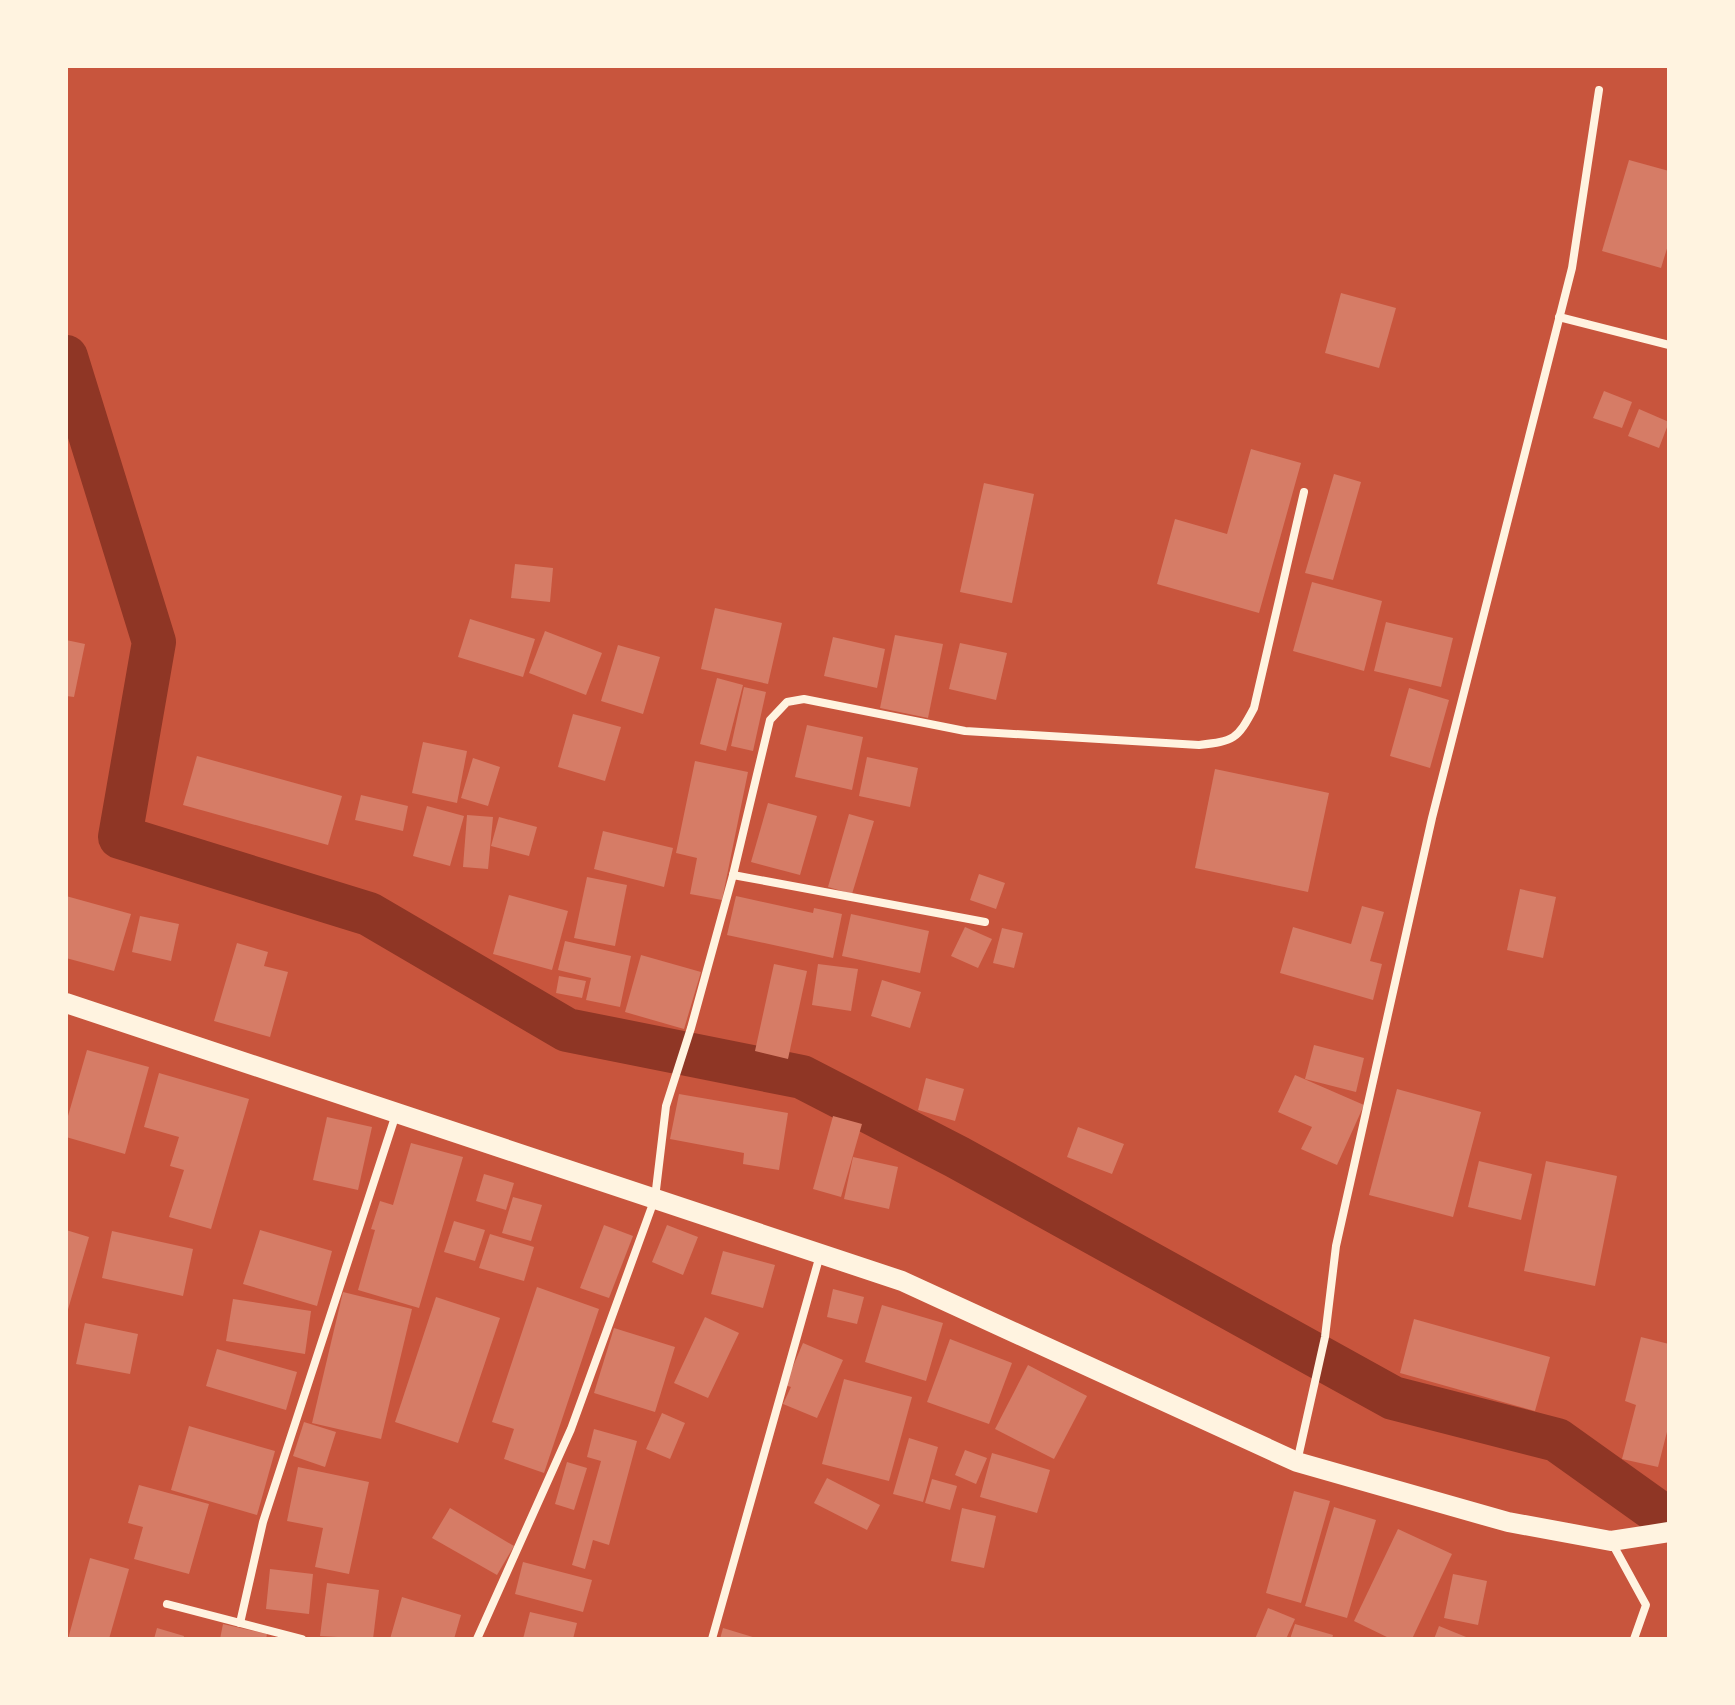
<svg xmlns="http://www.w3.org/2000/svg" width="1735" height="1705" font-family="'IBM Plex Serif',serif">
	<rect width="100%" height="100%" fill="#c8553d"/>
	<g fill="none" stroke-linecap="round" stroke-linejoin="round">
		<path stroke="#8f3625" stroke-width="44" d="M66,357l88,285 -34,195 249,77 198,116 235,47 155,80 436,241 164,42 112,80"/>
	</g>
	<g fill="#d67c66">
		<path d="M1629,160l40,11v71l-8,26 -59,-17z"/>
		<path d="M1341,293l55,15 -17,60 -54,-15z"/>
		<path d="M1604,391l28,11 -10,26 -29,-10z"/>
		<path d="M1639,409l30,13 -10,26 -31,-12z"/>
		<path d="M1251,449l50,14 -42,150 -102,-29 18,-65 52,15z"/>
		<path d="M1334,474l27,8 -28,98 -28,-7z"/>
		<path d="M984,483l50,11 -22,109 -52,-11z"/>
		<path d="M515,564l38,4 -3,34 -39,-4z"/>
		<path d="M1312,582l70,19 -18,70 -71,-20z"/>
		<path d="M715,608l67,15 -14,61 -67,-15z"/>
		<path d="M470,619l65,20 -12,38 -65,-20z"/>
		<path d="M1386,622l67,16 -12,49 -67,-16z"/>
		<path d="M545,631l57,22 -16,42 -57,-22z"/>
		<path d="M895,635l48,9 -15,74 -48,-10z"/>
		<path d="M833,637l52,12 -8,39 -53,-12z"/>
		<path d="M66,640l19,4 -11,53 -8,-1z"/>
		<path d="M960,643l47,10 -11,47 -47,-11z"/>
		<path d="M618,645l42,12 -17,57 -42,-13z"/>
		<path d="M717,678l26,7 -17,66 -26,-7z"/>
		<path d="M744,687l22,5 -13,59 -22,-5z"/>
		<path d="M1409,688l40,12 -19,68 -40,-12z"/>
		<path d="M573,714l48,13 -16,54 -47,-14z"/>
		<path d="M807,725l56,12 -11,53 -57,-13z"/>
		<path d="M423,742l44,9 -10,52 -45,-10z"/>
		<path d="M197,756l145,40 -14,49 -145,-40z"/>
		<path d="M867,757l51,11 -8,39 -51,-11z"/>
		<path d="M473,758l27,9 -12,39 -27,-8z"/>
		<path d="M695,761l53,11 -26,128 -32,-6 7,-36 -21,-5z"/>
		<path d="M1215,769l114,24 -21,99 -113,-24z"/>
		<path d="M361,795l47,11 -5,25 -48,-11z"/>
		<path d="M768,803l49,13 -17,59 -49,-13z"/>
		<path d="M427,806l37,10 -14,50 -37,-10z"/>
		<path d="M849,814l25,7 -22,73 -24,-7z"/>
		<path d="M467,815l26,2 -5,52 -25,-2z"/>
		<path d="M499,817l38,10 -8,29 -38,-10z"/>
		<path d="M603,831l70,17 -9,39 -70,-18z"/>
		<path d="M979,874l26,9 -9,26 -26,-9z"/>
		<path d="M587,877l40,8 -12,61 -41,-8z"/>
		<path d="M1520,889l36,8 -13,61 -36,-8z"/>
		<path d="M509,895l59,16 -16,59 -59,-16z"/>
		<path d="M66,896l65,18 -17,57 -48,-13z"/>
		<path d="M736,896l77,17 1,-5 28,6 -9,44 -106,-23z"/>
		<path d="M1362,906l22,6 -14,49 12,3 -9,36 -93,-27 13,-46 58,17z"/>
		<path d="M851,914l78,17 -9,42 -78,-17z"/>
		<path d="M140,916l39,8 -8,37 -39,-9z"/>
		<path d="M965,927l27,12 -14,29 -27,-12z"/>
		<path d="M1002,928l21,5 -9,35 -21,-5z"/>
		<path d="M565,941l66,15 -11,51 -34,-7 5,-22 -33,-8z"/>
		<path d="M237,943l31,9 -4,14 24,6 -18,65 -56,-16z"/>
		<path d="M641,955l60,17 -17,57 -59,-17z"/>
		<path d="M774,964l33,7 -19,88 -33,-8z"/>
		<path d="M818,964l40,5 -7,42 -39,-6z"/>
		<path d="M559,976l27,5 -4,17 -26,-5z"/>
		<path d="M882,980l39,12 -11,36 -39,-12z"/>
		<path d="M1314,1045l50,13 -8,34 -51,-13z"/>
		<path d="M87,1050l62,17 -24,87 -59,-17v-14z"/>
		<path d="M159,1073l90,26 -38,130 -42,-12 15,-47 -14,-4 9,-29 -35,-10z"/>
		<path d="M1295,1075l69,30 -27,60 -36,-16 11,-22 -34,-15z"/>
		<path d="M926,1078l38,11 -9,32 -37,-11z"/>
		<path d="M1397,1089l84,23 -28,105 -84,-22z"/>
		<path d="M679,1094l109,19 -9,57 -36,-6 1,-11 -74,-14z"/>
		<path d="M833,1116l29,8 -21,73 -28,-8z"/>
		<path d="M327,1117l45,10 -14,63 -45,-10z"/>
		<path d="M1078,1127l46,17 -12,30 -45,-17z"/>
		<path d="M411,1143l52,14 -44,151 -61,-18 17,-60 -4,-1 9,-28 13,4z"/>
		<path d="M853,1157l45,10 -9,42 -45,-10z"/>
		<path d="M1479,1161l53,13 -11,46 -53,-13z"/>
		<path d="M1546,1161l71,15 -22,110 -71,-15z"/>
		<path d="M484,1174l30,9 -8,27 -30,-9z"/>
		<path d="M513,1197l29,8 -11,36 -29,-8z"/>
		<path d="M454,1221l31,9 -10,31 -31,-9z"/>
		<path d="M604,1225l29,11 -24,62 -29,-10z"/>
		<path d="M667,1225l31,12 -15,38 -31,-13z"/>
		<path d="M66,1230l23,7 -22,76h-1z"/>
		<path d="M260,1230l72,21 -15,55 -74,-22z"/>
		<path d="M112,1231l81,18 -10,47 -81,-18z"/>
		<path d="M490,1234l44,13 -10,34 -45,-13z"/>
		<path d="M723,1251l52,14 -12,43 -52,-14z"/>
		<path d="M537,1287l62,22 -55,164 -40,-14 10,-30 -22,-7z"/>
		<path d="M833,1289l31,8 -7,27 -30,-7z"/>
		<path d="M343,1292l69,17 -31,130 -69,-16z"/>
		<path d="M436,1297l64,21 -42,125 -63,-21z"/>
		<path d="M233,1299l78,12 -6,43 -79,-13z"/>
		<path d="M882,1305l61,18 -17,58 -61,-19z"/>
		<path d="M705,1317l34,16 -31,65 -34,-15z"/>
		<path d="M1414,1319l136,38 -15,54 -135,-38z"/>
		<path d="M85,1323l53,11 -8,40 -54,-10z"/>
		<path d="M614,1328l61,19 -20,65 -61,-19z"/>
		<path d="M1641,1337l28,7v80l-11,43 -36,-8 14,-54 -11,-4z"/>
		<path d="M950,1339l62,24 -23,61 -62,-22z"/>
		<path d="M803,1343l40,17 -26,58 -34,-14 8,-17 -6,-2z"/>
		<path d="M217,1349l80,23 -11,38 -80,-24z"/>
		<path d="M1028,1365l59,31 -33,63 -59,-30z"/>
		<path d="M844,1379l68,18 -23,84 -67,-17z"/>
		<path d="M662,1413l23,10 -15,36 -24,-10z"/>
		<path d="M304,1422l32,10 -11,35 -32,-11z"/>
		<path d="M189,1426l86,25 -18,64 -86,-25z"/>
		<path d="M594,1429l43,12 -28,104 -16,-5 -8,29 -13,-4 29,-104 -14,-4z"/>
		<path d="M909,1438l29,9 -15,55 -30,-8z"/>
		<path d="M965,1450l22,8 -11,26 -21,-9z"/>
		<path d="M992,1453l58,17 -13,43 -57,-16z"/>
		<path d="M567,1462l20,6 -13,42 -19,-6z"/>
		<path d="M298,1467l71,15 -20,92 -34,-7 8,-39 -36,-7z"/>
		<path d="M827,1478l53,27 -13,25 -53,-27z"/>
		<path d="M932,1479l25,7 -7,24 -25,-7z"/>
		<path d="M139,1485l70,19 -20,70 -55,-15 9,-32 -15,-4z"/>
		<path d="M1294,1491l36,10 -29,102 -35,-10z"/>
		<path d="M1334,1507l42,13 -29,98 -42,-12z"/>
		<path d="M450,1508l64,38 -17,29 -65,-37z"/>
		<path d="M962,1508l34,8 -12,52 -33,-7z"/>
		<path d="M1398,1529l54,25 -40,85h-21l-37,-18z"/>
		<path d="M90,1558l39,11 -20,70h-41z"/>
		<path d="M523,1562l69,18 -9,32 -68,-18z"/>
		<path d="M270,1569l43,5 -4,40 -43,-5z"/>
		<path d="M1453,1574l34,7 -9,44 -34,-7z"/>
		<path d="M327,1583l52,7 -6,49 -53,-3z"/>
		<path d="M402,1597l59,18 -7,24h-64z"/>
		<path d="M1268,1608l27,11 -9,20h-31z"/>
		<path d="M530,1612l47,11 -4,16h-50z"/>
		<path d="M223,1624l44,10 -1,5h-46z"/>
		<path d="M1295,1624l38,11 -1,4h-42z"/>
		<path d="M1439,1626l32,13h-37z"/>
		<path d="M157,1628l27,8 -1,3h-29z"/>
		<path d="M723,1628l33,10v1h-36z"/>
	</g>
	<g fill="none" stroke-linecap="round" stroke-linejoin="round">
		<g stroke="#fff3e0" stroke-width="8">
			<path d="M1559,317l110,28"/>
			<path d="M733,875l252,47"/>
			<path d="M1297,1462l28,-125 11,-91 96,-428 140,-550 27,-178"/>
			<path d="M1612,1543l34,62 -12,34"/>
			<path d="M167,1604l135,35"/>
			<path d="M240,1623l23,-101 133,-408"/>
			<path d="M477,1639l94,-210 84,-231 11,-92 25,-78 42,-153 37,-155 17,-18 17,-3 161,32 234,14c35,-4 38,-5 55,-37l50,-216"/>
			<path d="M712,1639l108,-384"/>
		</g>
		<path stroke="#fff3e0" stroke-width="20" d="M66,1003l836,278 395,181 211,60 103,19 58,-9"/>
	</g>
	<rect width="1735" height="1705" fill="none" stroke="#fff3e0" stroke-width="136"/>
</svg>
